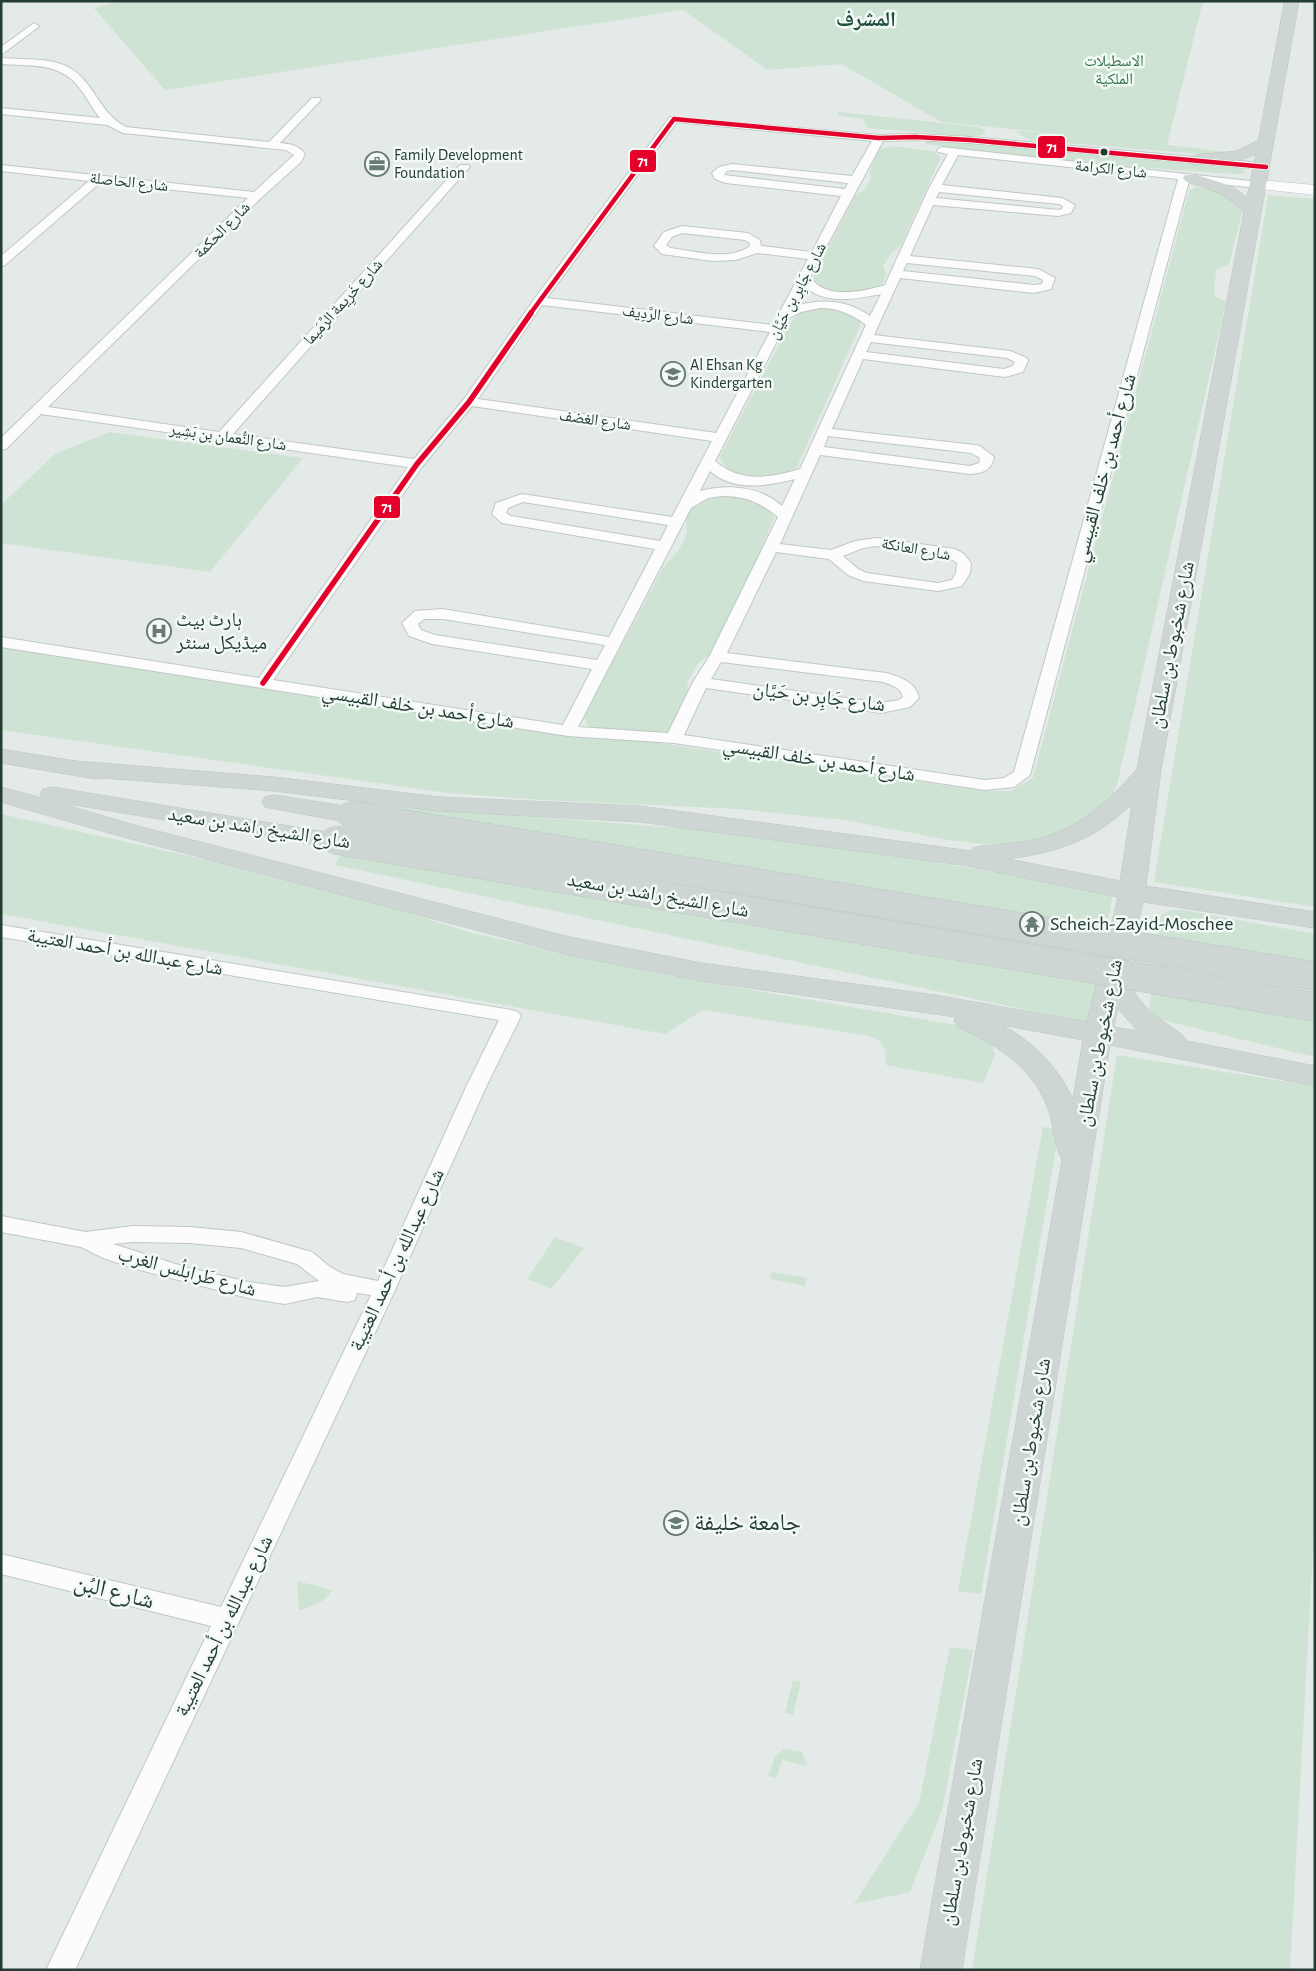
<svg xmlns="http://www.w3.org/2000/svg" width="1316" height="1971" font-family="'Alegreya Sans','Noto Naskh Arabic',sans-serif">
	<rect width="100%" height="100%" fill="#e4eae7"/>
	<g fill="#cee3d3">
		<path d="M121,1h1082l-36,144 69,8 -11,3 -195,-16 -15,-9 45,3 -119,-12 -99,-58 -74,6 -85,-60 -518,80 -71,-82z"/>
		<path d="M839,112l140,15 7,4 -4,4 -17,1 -97,-8 -5,-9 -25,-4z"/>
		<path d="M927,140l309,26 8,3v4l-8,1 -146,-10 -158,-19 -6,-1 -1,-2z"/>
		<path d="M891,146l41,5 9,6 -40,88 -10,8 -8,14 3,5c-1,4 -2,9 -4,12 -9,14 -57,8 -69,-2v-5l42,-81 9,-6 7,-12 -2,-6 10,-22z"/>
		<path d="M1195,187l14,2 30,12 3,11 -13,52 -13,6 -2,26 12,6 -109,483 -7,14 -39,30 -33,11 -26,4h-29l-35,-4 -103,-20 -107,-11 -194,-9 -96,-7 -447,-63v-84l984,145h26l22,-13 156,-587z"/>
		<path d="M1268,195l47,4v708l-161,-25z"/>
		<path d="M818,308c17,1 33,2 43,16l-64,143c-7,4 -14,8 -22,10 -17,3 -51,-1 -55,-21l70,-132c7,-11 16,-13 28,-16z"/>
		<path d="M109,432l194,26 -93,114 -209,-29v-38l54,-51z"/>
		<path d="M723,497c19,0 41,2 51,21l-25,60 -39,77 -12,8 -11,20 2,17 -19,33 -7,3c-20,-2 -53,0 -71,-8 -6,-3 -7,-6 -8,-12l79,-148c9,-10 21,-23 24,-36 1,-5 -2,-10 0,-15 5,-14 22,-19 36,-20z"/>
		<path d="M370,804l360,28 188,27 195,34 -24,130 -754,-158z"/>
		<path d="M1,814l322,72 149,47 199,43 291,50 29,16 4,13 -12,28 -97,-18c0,-20 -2,-25 -22,-30l-161,-25 -38,24 -664,-120z"/>
		<path d="M1171,910h12l132,24v121l-5,1 -156,-38 -5,-10 12,-93z"/>
		<path d="M1117,1055l198,31v428l-25,456h-318z"/>
		<path d="M1043,1127l16,2 -78,465 -23,-3z"/>
		<path d="M555,1237l29,11 -33,41 -24,-10z"/>
		<path d="M772,1272l35,6 -2,8 -35,-7z"/>
		<path d="M297,1581l35,9c-8,12 -18,17 -33,20z"/>
		<path d="M950,1647l23,3 -31,160 -32,82 -56,12 65,-101z"/>
		<path d="M793,1680l8,2 -8,33 -8,-2z"/>
		<path d="M784,1749l18,3 5,14 -25,-6 -6,18 -8,-2 7,-19z"/>
	</g>
	<g fill="none" stroke-linecap="round" stroke-linejoin="round">
		<defs>
			<g id="street">
				<path d="M34,23l5,3 -2,2 -36,27v-8z"/>
				<path d="M1,58c22,2 50,-1 69,10 24,14 29,45 56,59l143,15 43,-44h8l1,2 -41,43c11,1 18,2 25,11l-4,8 -40,36 -213,209 171,25 241,-267h8l2,2 -2,2 -235,265 181,25 50,-60 71,-101 135,-181 209,18 36,-1 55,3 292,26 6,3 -6,3 -292,-26 -55,-3 -32,1 -73,136c16,23 52,15 75,8l44,-97 19,-34 -10,-2 -1,-2 5,-3 317,35 6,3 -6,3 -70,-7 -159,594 -16,12 -29,3 -311,-47 -106,-7 -567,-89v-10l258,41 149,-211 -367,-53 -35,35 -5,1v-12l247,-240 -147,-16 -96,83 -4,1v-10l88,-75 -88,-10v-6l253,27 40,-37 -8,-5 -163,-17 -16,-8 -106,-11v-6l99,10c-8,-10 -14,-22 -22,-32 -19,-24 -50,-20 -77,-22zM677,122l195,19 -20,35 -120,-12 -13,3 -7,6 3,6 11,4 115,13 -29,56 -51,-6 -1,-6 -12,-7 -66,-7 -18,6 -10,14 8,8 50,7 24,-1 21,-7 51,6 -35,66 -226,-27zM958,155l220,24 -164,593 -10,6 -19,2 -301,-45 22,-47 175,25 29,-6 9,-9c-3,-16 -19,-21 -33,-25l-159,-20 49,-101 53,7 19,16 15,6 75,10 24,-5 8,-13 1,-10 -7,-9 -9,-5 -78,-11 -22,3 -24,9 -51,-6 40,-89 150,19c13,-1 21,-3 24,-17l-14,-11 -5,-1 -143,-16 31,-70 142,18 18,-5 5,-11 -1,-3 -17,-7 -136,-16 26,-57 134,15 17,-4 4,-11 -17,-9 -128,-13 23,-51 125,11 13,-3 4,-8 -13,-7 -120,-13zM732,170l116,13 -3,6 -121,-14 3,-4zM939,192l120,12 4,2 -1,3 -4,1 -122,-12zM682,233l63,7 5,3 -1,4c-24,14 -54,4 -79,1l-4,-3 6,-8zM907,263l128,13 8,4 -1,4 -8,1 -131,-14zM805,287c21,18 51,12 76,7l-11,22c-22,-16 -49,-18 -74,-10zM542,305l228,27 -54,101 -238,-34zM820,308c18,0 32,6 46,17l-66,144c-30,9 -60,14 -85,-8l74,-143 12,-6zM871,342l136,16 8,4 -2,4 -9,3 -138,-17zM472,406l240,35 -40,76 -150,-23 -26,9 -4,11 10,9 153,26 -46,88 -166,-28 -28,2 -13,12 7,13 23,8 160,25 -29,56 -290,-45 149,-213zM828,436l143,17 9,5 -1,5 -9,3 -146,-19zM710,471c23,21 58,15 85,8l-13,27c-22,-20 -54,-22 -82,-15zM721,496c24,0 39,6 57,21l-69,140 -16,25 -25,51 -90,-6 113,-219 17,-10zM523,502l145,23 -8,16 -149,-25 -5,-3 2,-5zM877,546l69,10 11,7 -1,10 -4,7 -14,3 -71,-10 -9,-4 -15,-13 20,-8zM424,619h19l162,26 -8,15 -162,-25 -14,-5 -3,-6zM721,662l162,20c8,3 18,5 20,15l-4,3 -18,3 -170,-24z"/>
				<path d="M1,925l510,85 7,2 3,4 -34,69 -97,216 -315,669h-29l165,-344 -210,-52v-20l220,53 150,-312 -14,-2 -2,7 -8,2 -30,-5 -32,7 -37,-6 -112,-29 -33,-11 -22,-11 -80,-15v-16l85,16 47,-6 57,1 51,5 71,20 18,15 13,7 35,7 89,-196 32,-65 -498,-83zM133,1242l57,1 51,5 56,16 22,17 -34,6 -37,-5 -63,-15 -72,-23z"/>
			</g>
			<path id="secondary" d="M1259,180l56,5v10l-62,-7 -2,-3 2,-3z"/>
			<g id="primary">
				<path d="M1285,1h14l-138,769 -15,116 169,26v16l-172,-26 -18,76c9,14 18,28 31,38 10,9 24,14 31,25l128,25v20l-205,-41 -148,925h-42l142,-810c-7,-13 -8,-30 -12,-45 -14,-46 -50,-68 -92,-88l-4,-7 2,-3 -255,-36 -131,-26 -454,-120 -115,-33v-15l41,11 -2,-4 3,-5 9,-2 292,48 4,5 -4,5 -9,3 -279,-46 78,23 436,112 131,26 234,32 152,27 31,-125 -156,-32 -322,-43 -201,-11 -165,-20 -171,-13 -7,1 -95,-16v-14l74,12 199,16 165,20 201,9 331,45 2,-3 9,-2c20,-2 42,-3 62,-9 39,-11 67,-39 93,-68l107,-557 -11,-10 -14,-9 -34,-12 -2,-3 2,-3h12l34,11 16,11 9,-43 -15,6 -46,5 -6,-2 -2,-3 2,-3 6,-2 42,-4 21,-11zM1132,804l-12,77 -112,-22c51,-7 87,-19 124,-55zM1118,1009l20,22 -24,-4zM1002,1025l81,15 -10,59c-16,-33 -39,-57 -71,-74z"/>
				<path d="M274,795l77,12 9,3 4,5 -4,5 -9,3 -86,-16 -3,-5 3,-5z"/>
			</g>
		</defs>
		<use href="#street" stroke="#c1c7c4" stroke-width="2"/>
		<use href="#secondary" stroke="#c0c7c4" stroke-width="1"/>
		<use href="#primary" stroke="#bdc6c2" stroke-width="1"/>
		<use href="#street" fill="#fbfcfb" fill-rule="evenodd"/>
		<use href="#secondary" fill="#fbfcfb" fill-rule="evenodd"/>
		<use href="#primary" fill="#ced6d3" fill-rule="evenodd"/>
		<defs>
			<g id="primary-bridge">
				<path d="M351,815l964,161"/>
				<path d="M335,840l980,167"/>
			</g>
		</defs>
		<use href="#primary-bridge" stroke="#bdc6c2" stroke-width="29" stroke-linecap="butt"/>
		<use href="#primary-bridge" stroke="#ced6d3" stroke-width="28"/>
		<defs>
			<path id="bus-1-far1" d="M530,314l144,-195 205,19 36,-1 55,3 296,27"/>
			<path id="bus-1" d="M263,683l154,-219 52,-62 62,-89"/>
		</defs>
		<use href="#bus-1-far1" stroke="#f3f9f5" stroke-width="6"/>
		<use href="#bus-1" stroke="#f3f9f5" stroke-width="9"/>
		<use href="#bus-1-far1" stroke="#e4002b" stroke-width="4.5"/>
		<use href="#bus-1" stroke="#e4002b" stroke-width="5.5"/>
	</g>
	<defs>
		<symbol id="office-ring" viewBox="-11 -11 22 22"><circle r="9.5" fill="#f3f9f5" stroke="#677a73" stroke-width="1.5"/><path d="M-6-3h4V-5.5h4V-3h4V5H-6ZM-1-4.5V-3h2v-1.5ZM-6 0V1H6V0Z" fill="#677a73"/></symbol>
		<symbol id="school-ring" viewBox="-11 -11 22 22"><circle r="9.5" fill="#f3f9f5" stroke="#677a73" stroke-width="1.5"/><path d="M0-5L7-2L0 1L-7-2ZM-4 1L0 2.5L4 1V4Q0 6-4 4Z" fill="#677a73"/></symbol>
		<symbol id="hospital-ring" viewBox="-11 -11 22 22"><circle r="9.5" fill="#f3f9f5" stroke="#677a73" stroke-width="1.5"/><path d="M-5-5h3v3.5h4V-5h3V5h-3V1.5h-4V5h-3Z" fill="#677a73"/></symbol>
		<symbol id="temple-ring" viewBox="-11 -11 22 22"><circle r="9.5" fill="#f3f9f5" stroke="#677a73" stroke-width="1.5"/><path d="M0-6L5-2H3V0L6.5 2.5H4V6H1.5V3h-3V6H-4V2.5H-6.5L-3 0V-2H-5Z" fill="#677a73"/></symbol>
		<symbol id="university-ring" viewBox="-11 -11 22 22"><circle r="9.5" fill="#f3f9f5" stroke="#677a73" stroke-width="1.5"/><path d="M0-5L7-2L0 1L-7-2ZM-4 1L0 2.5L4 1V4Q0 6-4 4Z" fill="#677a73"/></symbol>
	</defs>
	<g fill-rule="evenodd">
		<use href="#office-ring" x="363" y="150" width="28" height="28"/>
		<use href="#school-ring" x="659" y="360" width="28" height="28"/>
		<use href="#hospital-ring" x="145" y="617" width="28" height="28"/>
		<use href="#temple-ring" x="1018" y="910" width="28" height="28"/>
		<use href="#university-ring" x="662" y="1509" width="28" height="28"/>
	</g>
	<circle fill="#233d34" stroke="#f3f9f5" stroke-width="2" cx="1104" cy="152" r="4.5"/>
	<g text-anchor="middle" dominant-baseline="central" stroke-width="5" stroke-linejoin="round" paint-order="stroke">
		<g font-size="16" fill="#2e7244" stroke="#f3f9f5">
			<text x="1114" y="61">الاسطبلات<tspan x="1114" dy="18">الملكية</tspan></text>
		</g>
		<g font-size="16" fill="#233d34" stroke="#f3f9f5" text-anchor="start">
			<text x="394" y="155">Family Development<tspan x="394" dy="18">Foundation</tspan></text>
			<text x="690" y="365">Al Ehsan Kg<tspan x="690" dy="18">Kindergarten</tspan></text>
		</g>
		<g font-size="16" fill="#233d34" stroke="#f3f9f5">
			<text transform="translate(1111 169) rotate(6)">شارع الكرامة</text>
			<text transform="translate(129 182) rotate(6)">شارع الحاصلة</text>
			<text transform="translate(222 230) rotate(-45)">شارع الحكمة</text>
			<text transform="translate(797 291) rotate(-62)">شارع جَابِر بن حَيَّان</text>
			<text transform="translate(343 302) rotate(-48)">شارع خَرِيمة الرِّمَيما</text>
			<text transform="translate(658 315) rotate(7)">شارع الرَّدِيف</text>
			<text transform="translate(595 420) rotate(8)">شارع الغضف</text>
			<text transform="translate(228 437) rotate(8)">شارع النُّعمان بن بَشِير</text>
			<text transform="translate(916 549) rotate(10)">شارع العانكة</text>
		</g>
		<g font-size="20" fill="#233d34" stroke="#f3f9f5">
			<text transform="translate(1105 468) rotate(-75)">شارع أحمد بن خلف القبيسي</text>
			<text transform="translate(1172 645) rotate(-79)">شارع شخبوط بن سلطان</text>
			<text transform="translate(819 697) rotate(7)">شارع جَابِر بن حَيَّان</text>
			<text transform="translate(418 707) rotate(9)">شارع أحمد بن خلف القبيسي</text>
			<text transform="translate(819 760) rotate(9)">شارع أحمد بن خلف القبيسي</text>
			<text transform="translate(259 828) rotate(9)">شارع الشيخ راشد بن سعيد</text>
			<text transform="translate(658 895) rotate(10)">شارع الشيخ راشد بن سعيد</text>
			<text transform="translate(125 952) rotate(10)">شارع عبدالله بن أحمد العتيبة</text>
			<text transform="translate(1100 1043) rotate(-79)">شارع شخبوط بن سلطان</text>
			<text transform="translate(397 1260) rotate(-65)">شارع عبدالله بن أحمد العتيبة</text>
			<text transform="translate(187 1272) rotate(15)">شارع طَرابلُس الغرب</text>
			<text transform="translate(1031 1442) rotate(-81)">شارع شخبوط بن سلطان</text>
			<text transform="translate(224 1626) rotate(-64)">شارع عبدالله بن أحمد العتيبة</text>
			<text transform="translate(962 1842) rotate(-80)">شارع شخبوط بن سلطان</text>
		</g>
		<g font-size="20" fill="#233d34" stroke="#f3f9f5" text-anchor="start">
			<text x="176" y="620">ہارٹ بیٹ<tspan x="176" dy="23">میڈیکل سنٹر</tspan></text>
			<text x="1050" y="924">Scheich-Zayid-Moschee</text>
		</g>
		<g font-size="21" font-weight="bold" fill="#1f4e3f" stroke="#f3f9f5">
			<text x="866" y="19">المشرف</text>
		</g>
		<g font-size="24" fill="#233d34" stroke="#f3f9f5" text-anchor="start">
			<text x="694" y="1523">جامعة خليفة</text>
		</g>
		<g font-size="24" fill="#233d34" stroke="#f3f9f5">
			<text transform="translate(114 1592) rotate(14)">شارع البُن</text>
		</g>
	</g>
	<g stroke="#f3f9f5" stroke-width="2">
		<rect x="1037" y="135" width="29" height="24" rx="5" fill="#e4002b"/>
		<rect x="629" y="149" width="28" height="24" rx="5" fill="#e4002b"/>
		<rect x="373" y="495" width="28" height="24" rx="5" fill="#e4002b"/>
	</g>
	<g font-size="14" text-anchor="middle" font-weight="bold" fill="#fff">
		<text x="1052" y="152">71</text>
		<text x="643" y="166">71</text>
		<text x="387" y="512">71</text>
	</g>
	<rect width="1316" height="1971" fill="none" stroke="#233d34" stroke-width="5"/>
</svg>
